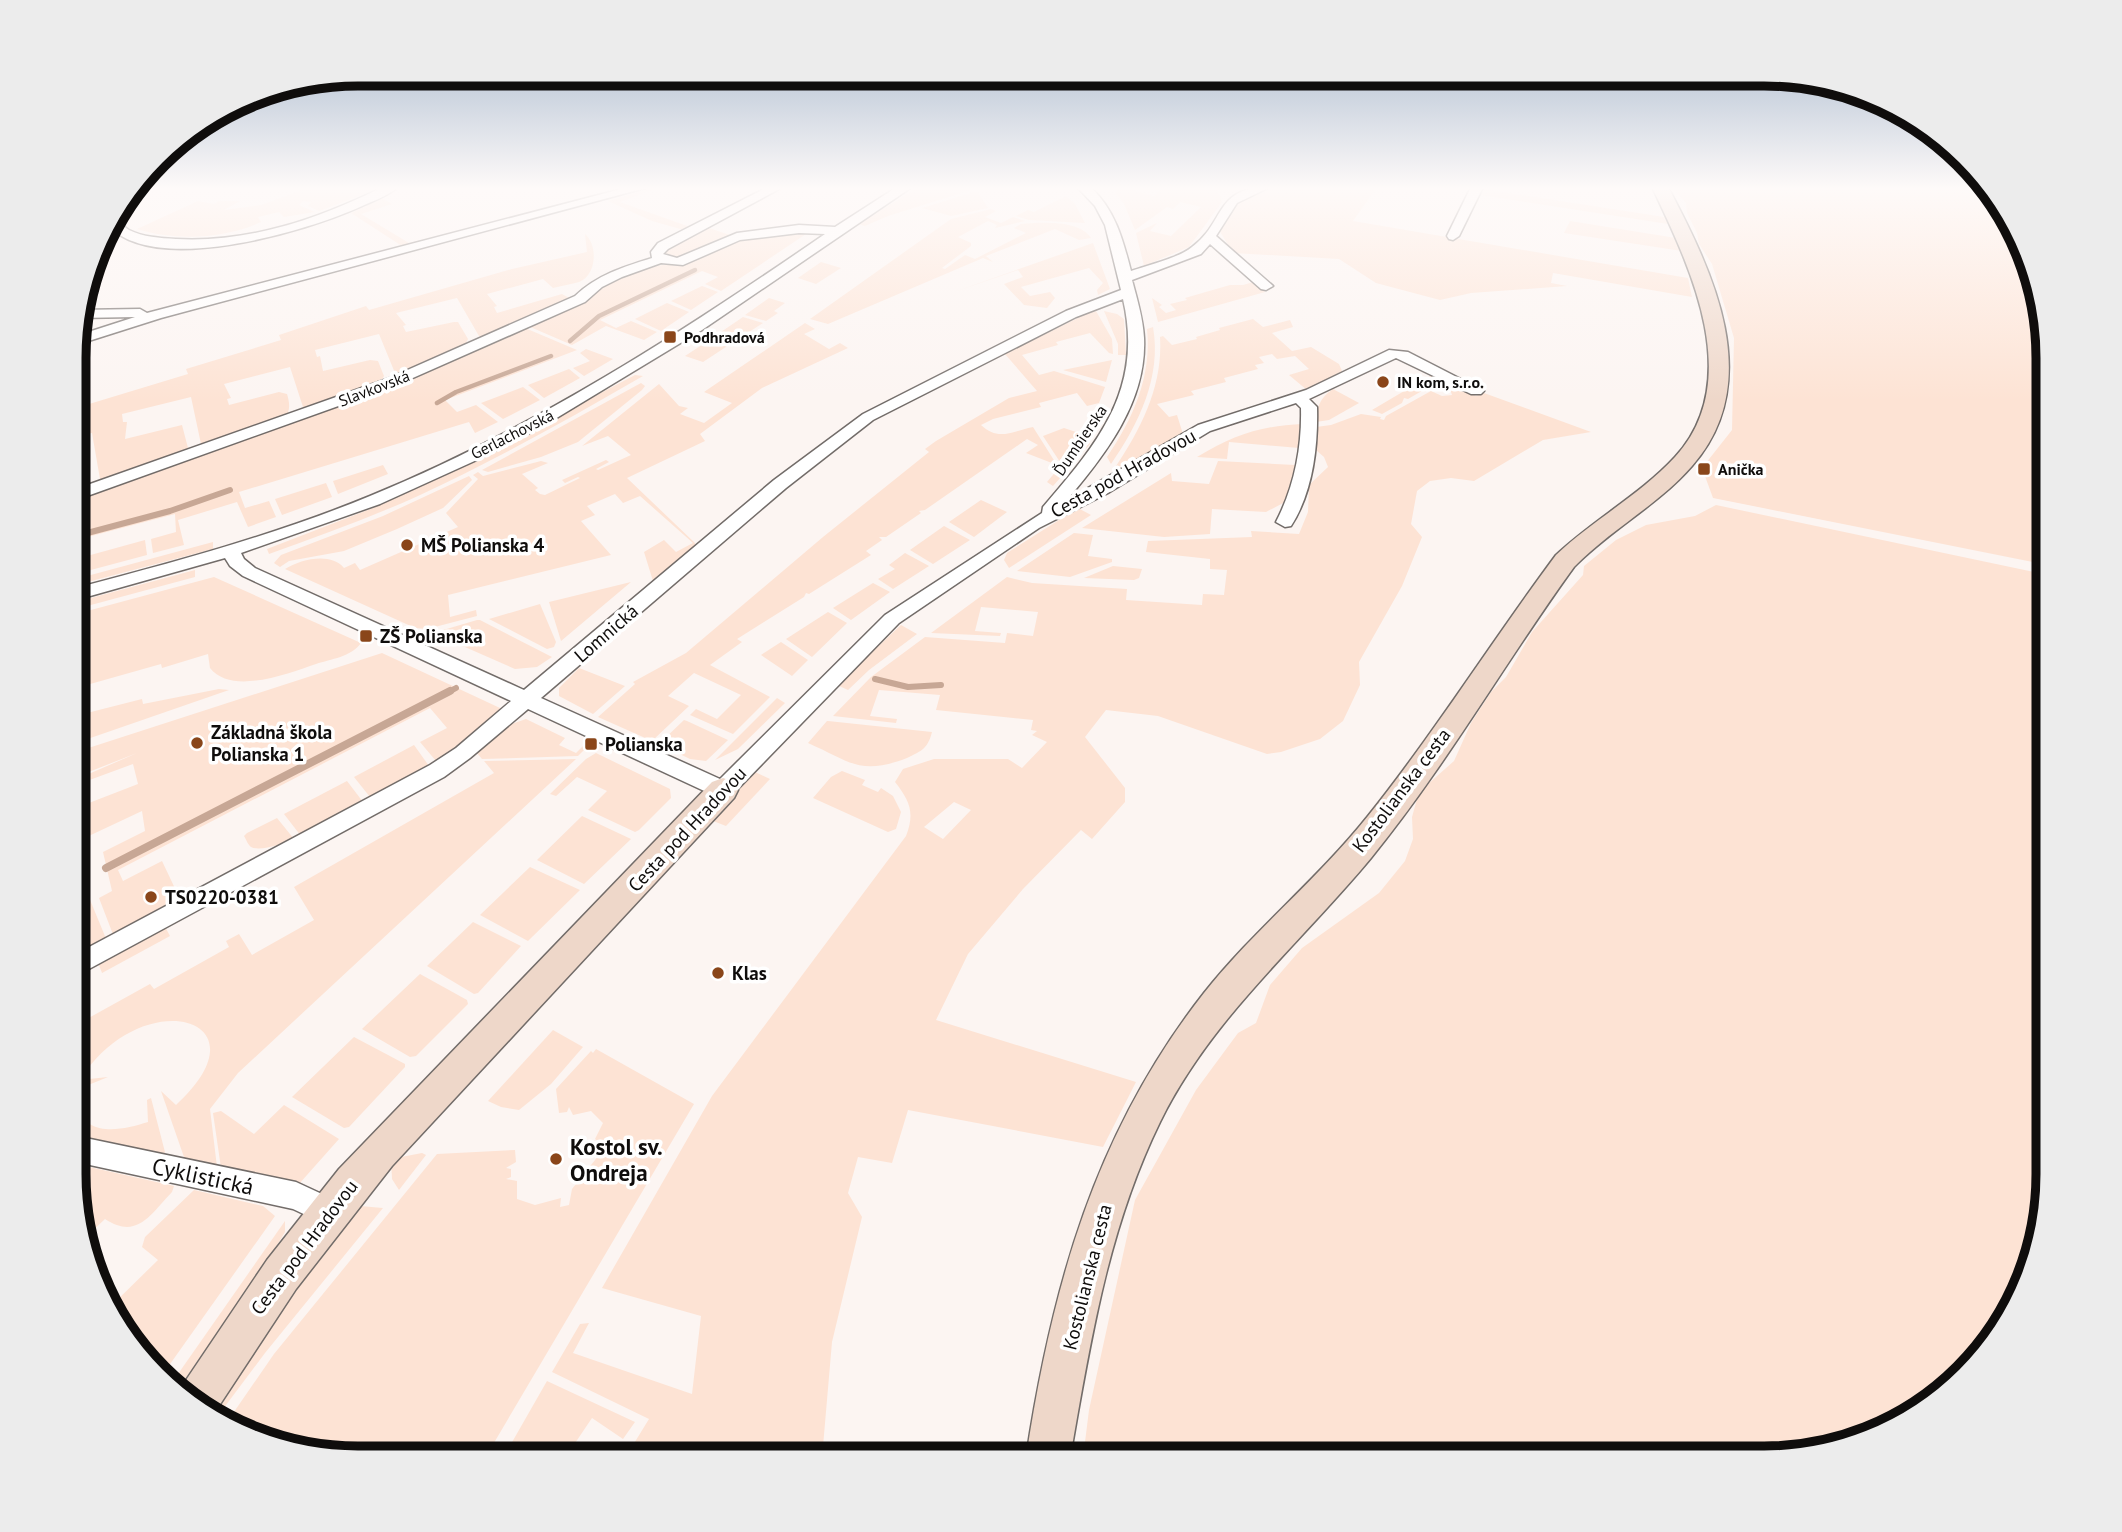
<svg xmlns="http://www.w3.org/2000/svg" width="2122" height="1532" font-family="'PT Sans',sans-serif">
	<rect width="100%" height="100%" fill="#fcf5f2"/>
	<g fill="#fde3d4" fill-rule="evenodd">
		<path d="M310,187h45l17,4 -53,20 -11,-5 3,-4 -8,-1 -4,4 16,7 -31,5 -5,-5 -21,5 3,5c-37,17 -86,19 -124,7l61,-28 16,3 5,-3h21l-16,9 37,-5z"/>
		<path d="M656,187h4l-40,15 70,25 -6,3 -32,-9 -44,-20z"/>
		<path d="M919,187h62l-93,29 -23,10 -7,-2z"/>
		<path d="M1121,187h18l-5,4 20,5 10,-9h52l6,15 -33,45 -45,19 -8,-33 21,-10 -7,8 21,5 30,-29 -21,-5 -7,7 -6,-2 -32,23 -11,-26 -9,-12z"/>
		<path d="M1274,187h103l-24,34 335,57 4,19 -139,-24 -2,10 16,3 -96,7 -31,7 -64,-17 -37,-24 -106,-6 -14,-23 20,-28z"/>
		<path d="M1672,187h310l37,45 29,108v225l-335,-67 -11,-30 30,-38 2,-92 -22,-74 -13,-20 -2,-11 -10,-20 -1,-10z"/>
		<path d="M1483,189l181,28 4,7 -188,-29z"/>
		<path d="M977,191l11,17 -37,8 -29,-8z"/>
		<path d="M1066,196l9,8 10,19 -56,-3 -13,-4 12,-6 6,2z"/>
		<path d="M382,198l10,6 -31,10 48,29 66,-16 -73,19 -51,-33z"/>
		<path d="M991,209l5,2 -11,6 16,6 12,-6 12,4 -30,7 2,-3 -9,-4 -30,16 13,6v3l-29,22 3,1 20,-14 10,4 51,-26 -12,-5 7,-4c20,-2 59,-4 70,14l-12,2 -24,-11 -69,27 7,6 -10,-4 -155,66 -18,-5 141,-100z"/>
		<path d="M1570,221l106,17 6,13 -118,-18z"/>
		<path d="M706,227l24,8c-20,7 -45,28 -65,19l3,-6z"/>
		<path d="M809,232l-88,59 -16,-7 13,-7 -16,-6 -102,49 16,8 15,-7 26,11 -13,8 -38,-14 -34,19 -44,-19 89,-49 28,-10 45,-5 51,-23z"/>
		<path d="M585,234c13,11 12,41 -6,48 -7,2 -18,4 -26,6l-10,-9 -56,15 10,12 -3,1 3,6 65,-19 9,5 -81,38 -11,-1 -22,-38 -61,15 10,12 -3,1 3,6 48,-10h4l10,17 -5,10 -56,25 -12,-1 -16,-39 -64,16 2,7 3,-1 3,15 47,-11 8,1 6,15 -5,9 -68,24 -8,-2 -13,-40 -66,17 7,14 -4,1 2,6 50,-13 8,2c3,10 3,15 -1,24l-78,27 -7,-1 -10,-47 -69,17 1,8h4l-2,17 57,-14 6,23 -6,7 -70,24h-12l-8,-46 -16,3v-28l112,-34 -2,-5 95,-29 -2,-5 87,-29 3,4 143,-41 75,-17z"/>
		<path d="M1093,243l17,46 -12,6 -1,-5 6,-7 -14,-15 -68,19 9,9 20,-4 5,6 -8,10 -23,-3 -20,-21 19,-7 -5,-7 -67,23z"/>
		<path d="M821,262l20,6 -25,16 -18,-6z"/>
		<path d="M1257,281l8,11 -107,30 -6,-24 10,7 -3,2 7,6 10,-3 -6,-6 17,-4 -2,-2 45,-13h13z"/>
		<path d="M702,286l16,6 -27,18 -20,-9z"/>
		<path d="M769,298l16,5 -11,8 4,2 -12,8 -21,-6z"/>
		<path d="M667,303l22,9 -28,19 -26,-12z"/>
		<path d="M1096,311l16,28 1,15 -4,-1 -19,-20 -34,9 2,3 -36,10 17,20 15,-4 51,16 -6,16 -12,3 -10,-13 -38,10 2,4 -48,12 -12,6c17,16 29,7 52,2l24,38 -31,-12 12,-8 -11,-6 -102,71 -6,1 2,2 -35,24h-7l3,3 -16,11 5,4 -62,39 -3,-1 -2,4 -67,42 5,3 -32,23 60,32 -37,37 -43,-19 6,-6 21,10 24,-24 -47,-22 -26,23 21,10 -37,35 -54,-24 37,-33 -2,-2 53,-29 137,-116 106,-85 -4,-3 11,-8 73,-43 28,-7 -32,-37 81,-40z"/>
		<path d="M1104,311l13,3 7,5 2,36h-8v-11z"/>
		<path d="M743,317l20,6 -28,18 -17,-7z"/>
		<path d="M1253,319l10,8 27,-7 3,7 -21,6 20,18 19,-4 28,17 3,7 -35,19 -18,-15 20,-6 -14,-13 -18,3 -5,-5 -13,3 5,6 -9,2 3,4 -34,9 2,4 -35,9 3,4 -37,9 12,13 8,-2 6,19 -56,32h-11c26,-39 47,-81 44,-129l3,-1 9,9 25,-6 -1,-2 24,-7 -1,-2z"/>
		<path d="M805,323l10,6 -11,5 25,15 11,-6 8,5 -86,40 -62,46 5,7 -78,37 68,65v3l-42,35 -9,-29 20,-12 12,12 17,-9 -53,-47 -17,7 -8,-9 -28,12 8,9 -14,6 30,34 -163,40 2,22 26,-7 1,6 -50,13 -12,-1 -130,-59c16,-10 46,-17 59,-1l11,-5 5,7 98,-43 -12,-14 32,-34 -5,-4 5,-3 5,4 58,-15 7,2 -26,11 16,14 -3,2 5,4 5,1 35,-17 -2,-1 -13,6 -3,-3 44,-20 3,2 -13,7 2,1 33,-15 -23,-19 -26,10 77,-62 20,22 9,2 -8,6 24,9 28,-20 -28,-11z"/>
		<path d="M1153,327c9,50 -15,98 -42,137l-4,-7c26,-38 45,-81 40,-128z"/>
		<path d="M525,328l52,22 -132,50 12,12 19,-7 22,17 -23,11 -6,-11 -230,70 6,16 24,-7 7,16 -28,10 -11,-25 -59,18 6,25 -31,8 -2,-14 25,-7 -1,-18 -99,26v-41l314,-112z"/>
		<path d="M714,337l18,6 -29,19 -18,-6z"/>
		<path d="M586,349l27,10 -29,17 -11,-8 17,-7 -10,-8z"/>
		<path d="M1112,360l-6,22 -43,-12z"/>
		<path d="M569,369l11,9 -36,20 -16,-13z"/>
		<path d="M1433,374l43,22 8,-3 107,39 -48,8 -69,41 -23,-3 -21,3 -13,10 -6,33 11,13 -20,49 -43,76 1,23 -17,36 -23,18 -39,13 -14,2 -109,-38 -52,-6 -21,27 40,51v14l-33,37 -11,-9 -58,59 -55,65 -32,66 200,62 -33,65 -195,-37 -16,53 -34,-6 -10,36 14,24 -30,125 -10,116h-169l-20,-13 16,-26 -97,-47 28,-48 9,-1 -16,30 119,41 9,-78 -99,-28 110,-192 194,-260c9,-23 4,-35 -11,-54l8,-13 31,-10h74l14,9 25,-26 -15,-7 5,-4 -6,-1 2,-10 -97,-10 4,-15 -61,-5 -9,26 27,3 -1,4 -63,-7 38,-39 54,-40 80,6 2,-10 26,3 5,-24 -57,-5 -6,24 26,2 -1,3 -69,-3 76,-56 25,6 95,6 -1,11 76,5 1,-11 21,1 3,-25 -17,-1v-10l-64,-7 2,-11 104,-4 -1,-6 48,3 9,-22 1,-27 19,-18 -4,-10 -8,-7v-23l15,-2 30,-11 20,3 -1,2 4,1 2,-4 45,-25 11,5 10,-1 -2,-6 -20,-5 4,-2 -4,-2 -6,4 5,3 -2,1 -19,11 -4,-1 -2,5 -20,11 -10,-4zM954,802l17,8 -28,29 -19,-12z"/>
		<path d="M635,375l8,1c-74,43 -148,84 -225,120 -49,22 -99,40 -149,58l-2,-5 106,-41 70,-32z"/>
		<path d="M641,383l4,3 -3,4 -64,52 -37,15 -53,15 -6,-2z"/>
		<path d="M523,387l17,13 -37,19 -22,-16z"/>
		<path d="M1333,389l26,14 -30,17 -13,2c1,-16 4,-24 17,-33z"/>
		<path d="M1303,424l-4,24 -70,-6 -2,17 -30,-2c37,-22 62,-31 106,-33z"/>
		<path d="M1064,428l18,6 -22,28 -17,-26z"/>
		<path d="M1084,438l5,2 1,4 -37,42 -6,-4z"/>
		<path d="M1218,461l77,4 -8,36 -21,11 -54,-3 -2,25 -46,3 -82,-9 89,-55 1,8 37,3z"/>
		<path d="M383,465l5,9 -50,20 -5,-13z"/>
		<path d="M469,476l3,4 -29,28 -46,21 -53,22 -55,10 -9,6 -6,-4 7,-8 102,-39z"/>
		<path d="M326,483l6,14 -50,18 -7,-16z"/>
		<path d="M981,500l26,12 -33,25 -25,-15z"/>
		<path d="M1716,505l332,70v617l-15,74 -44,82 -99,81 -125,29h-682l6,-48 46,-210 61,-110 42,-57 18,-10 14,-38 32,-37 77,-55 26,-32 8,-22 -1,-22 7,-25 35,-31 17,-38 20,-31 15,-15 26,-45 51,-57 1,-9 32,-26 30,-15 49,-9z"/>
		<path d="M1078,508l13,7 -82,53 -5,-8 3,-7z"/>
		<path d="M944,526l26,14 -37,24 -23,-14z"/>
		<path d="M1074,533l19,2 -5,21 24,3v3l-42,15 -53,-6z"/>
		<path d="M145,540l2,15 -60,16v-15z"/>
		<path d="M213,542v7l-137,36v-6z"/>
		<path d="M905,553l24,13 -36,23 -15,-10 17,-10 -6,-4z"/>
		<path d="M1113,566l29,3 -3,9 -5,2 -50,-2z"/>
		<path d="M195,570v7l-119,32v-7z"/>
		<path d="M214,577l147,66c-10,14 -30,16 -45,21 -27,9 -84,32 -106,4l-2,-14 -46,14 -1,-4 -85,24v-74z"/>
		<path d="M631,582l-70,59 -12,-39z"/>
		<path d="M873,583l17,9 -39,28 -18,-12z"/>
		<path d="M540,604l16,38 -2,5 -7,2 -58,-30z"/>
		<path d="M828,612l19,11 -35,34 -26,-18z"/>
		<path d="M477,620h3l72,37 -15,10 -22,2 -82,-36z"/>
		<path d="M901,625l16,9 -48,36 -21,20 -11,-5z"/>
		<path d="M781,642l27,18 -16,16 -31,-21z"/>
		<path d="M382,653l118,55c-7,24 -44,40 -64,53l-16,-19 27,-14 -17,-20 -312,162 5,11 39,-20 18,38 -66,38 -15,-39 13,-7 -9,-39 42,-21 -3,-20 -66,31v-34l62,-24 -5,-20 -57,21 1,-5 7,-4 53,-23 -61,24v-25z"/>
		<path d="M579,668l46,18 -32,28 -34,-18v-8z"/>
		<path d="M219,689l10,1 -153,53v-35l9,-3 2,8 55,-14 1,5z"/>
		<path d="M777,698l8,5 -47,46 -23,11z"/>
		<path d="M526,719l39,19 -6,7 17,8 7,-7 3,2 -8,8 -96,3 -6,-7 30,-26z"/>
		<path d="M684,720l3,1 41,19 -22,21 -16,-2 -31,-15z"/>
		<path d="M827,721h1l104,11c-4,16 -10,19 -25,26 -47,18 -56,4 -99,-15z"/>
		<path d="M414,745l15,21 -59,31 -16,-20z"/>
		<path d="M596,753l74,36 1,9 -32,32 -4,2 -47,-22 19,-19 -30,-14 -21,19 -6,-2 36,-35z"/>
		<path d="M576,759l-338,314 -28,36 7,58 -32,-7 -24,-69 15,14c96,-88 -35,-123 -96,-25l28,-3 -32,13v-65l74,-41 4,5 75,-42 -3,-6 13,-7 13,21 62,-35 -20,-33 200,-114 -10,-12z"/>
		<path d="M753,771l17,8 -44,47 -18,-7z"/>
		<path d="M842,771l23,9 -3,5 16,7 3,-4 12,8 8,16 -5,17 -8,3 -75,-34 18,-21z"/>
		<path d="M347,781l16,21 -62,34 -17,-22z"/>
		<path d="M582,816l49,23 -47,45 -47,-24z"/>
		<path d="M277,818l17,21c-9,4 -34,13 -43,8 -3,-2 -5,-8 -7,-11l3,-3z"/>
		<path d="M530,867l50,23 -52,51 -48,-26z"/>
		<path d="M88,895l19,46 -31,17v-57z"/>
		<path d="M473,922l48,24 -43,47 -4,1 -47,-28z"/>
		<path d="M163,923l7,13 -68,37 -5,-13z"/>
		<path d="M420,974l47,26 1,4 -52,52 -6,1 -48,-28z"/>
		<path d="M553,1030l30,17 -32,37 -32,26 -18,-3 -13,-6z"/>
		<path d="M354,1037l51,27v3l-56,60 -5,1 -52,-31z"/>
		<path d="M596,1049l98,55 -209,354h-145l-74,-15 -39,-21 47,-68 163,-200 78,-4 1,12 -10,6 5,1v8l-5,2 11,2v18l18,6 26,-7 -1,9 9,-2 3,-16 27,-34 6,-2h-6l1,-7 4,-4 -4,1 -5,-4 8,-16 -12,-12 -18,4 -4,-8 -2,5 -8,1 -3,-24 35,-38 2,2z"/>
		<path d="M151,1098l15,58 -90,-20v-29c13,31 46,23 72,15l-1,-22z"/>
		<path d="M284,1105l55,34 -40,45 -78,-16 -8,-55 8,-2 33,23z"/>
		<path d="M422,1153l4,2 -27,35 -7,-11 -1,-20z"/>
		<path d="M76,1164l98,22 -2,6c-22,23 -35,48 -67,27l-20,19 -9,-27z"/>
		<path d="M194,1190l69,16 12,10 -112,158 -52,-58 -2,-8 49,-48 -16,-13 3,-10z"/>
		<path d="M360,1206l23,2 -118,145 -48,64 -4,-2 107,-163z"/>
		<path d="M285,1221v11l-6,10 -102,149 -6,-7z"/>
		<path d="M547,1381l88,41 -12,17 -31,-21 -27,40h-62z"/>
	</g>
	<g fill="none" stroke-linecap="round" stroke-linejoin="round">
		<g stroke="#c7a795" stroke-width="4.5">
			<path d="M570,341l29,-25 96,-46"/>
			<path d="M437,403l19,-11 95,-36"/>
		</g>
		<g stroke="#c7a795" stroke-width="6">
			<path d="M76,536l94,-25 60,-21"/>
			<path d="M875,679l33,8 33,-2"/>
			<path d="M447,693l9,-5"/>
		</g>
		<path stroke="#c7a795" stroke-width="8" d="M106,868l344,-177"/>
		<defs>
			<g id="street">
				<path d="M137,187h14l-15,10h-6z"/>
				<path d="M383,187h15c-10,9 -25,14 -38,20 -53,24 -206,70 -252,18l9,-11c5,5 3,11 12,16 14,7 31,8 47,9 73,4 142,-20 207,-52z"/>
				<path d="M629,187h20l-488,131 -85,27v-9l59,-19 -57,1 1,-8 61,-1 7,4z"/>
				<path d="M768,187h15l-115,62 -5,5 14,4 60,-25 62,-8 36,2 62,-40h15l-210,143 -157,95 -66,34 -99,45 -139,49 3,6 11,9 269,122 250,-210 89,-66 203,-103 55,-21 -16,-65 -10,-19 -18,-19h13c25,22 33,53 41,84 17,-6 48,-13 61,-24 34,-25 22,-60 78,-60l-33,16 -21,33 57,50 -7,4 -5,-1 -51,-45 -9,10 -69,26c5,19 11,38 12,58 3,63 -38,116 -77,162l131,-75 108,-35 83,-40 19,2 76,39 -3,3h-10l-75,-36 -87,41 8,8c1,39 -4,85 -26,119l-6,1 -9,-5c18,-35 26,-74 25,-114l-5,-5 -86,28 -102,62 -69,35 -140,95 -168,173 -8,2 -8,-2 -187,-87 -58,49 -26,19 -368,199v-22l354,-189 26,-17 55,-47 -268,-125 -13,-10 -5,-8 -149,42v-12c99,-26 199,-53 294,-92 163,-67 310,-162 455,-262l-26,-1 -59,7 -57,25 -22,-2 -39,14 -20,10 -17,15 -188,83 -321,115v-11l311,-110 188,-83c22,-21 48,-29 77,-38l-1,-6 7,-9zM1123,299c21,90 -25,144 -80,208l-1,6 -157,102 -165,164 -179,-81 245,-210 87,-68 203,-103z"/>
				<path d="M1471,187h12l-24,49 -6,4 -4,-1 -2,-3z"/>
				<path d="M76,1136l220,46 41,19 4,10 -4,10 -10,4 -34,-16 -217,-47z"/>
			</g>
			<g id="secondary">
				<path d="M1652,187h16c45,85 98,195 24,279 -34,39 -82,64 -118,101 -69,95 -128,199 -203,291 -72,87 -160,160 -211,264 -52,106 -70,221 -90,336h-44c26,-171 69,-326 178,-465 50,-63 114,-114 164,-177 67,-84 124,-175 188,-261 37,-35 85,-61 119,-98 71,-77 14,-192 -23,-270z"/>
				<path d="M723,778l11,4 4,8 -4,8 -342,368 -96,123 -83,126 -29,-16 -6,-7 89,-132 72,-91 373,-387z"/>
			</g>
		</defs>
		<use href="#street" stroke="#726c69" stroke-width="3"/>
		<use href="#secondary" stroke="#726c69" stroke-width="3"/>
		<use href="#street" fill="#fff" fill-rule="evenodd"/>
		<use href="#secondary" fill="#eed7c9" fill-rule="evenodd"/>
	</g>
	<linearGradient id="sky" x2="0" y2="1"><stop stop-color="#9bafc7"/><stop offset="0.47" stop-color="#fefaf9"/><stop offset="1" stop-color="#fefaf9" stop-opacity="0"/></linearGradient>
	<rect width="2122" height="401" fill="url(#sky)"/>
	<g fill="#8a461a" stroke="#fff" stroke-width="2.5">
		<rect x="663" y="330" width="14" height="14" rx="3.5"/>
		<circle cx="1383" cy="382" r="7"/>
		<rect x="1697" y="462" width="14" height="14" rx="3.5"/>
		<circle cx="407" cy="545" r="7"/>
		<rect x="359" y="629" width="14" height="14" rx="3.5"/>
		<circle cx="197" cy="743" r="7"/>
		<rect x="584" y="737" width="14" height="14" rx="3.5"/>
		<circle cx="151" cy="897" r="7"/>
		<circle cx="718" cy="973" r="7"/>
		<circle cx="556" cy="1159" r="7"/>
	</g>
	<g text-anchor="middle" dominant-baseline="central" stroke-width="7" stroke-linejoin="round" paint-order="stroke">
		<g font-size="16" font-weight="bold" fill="#0f0d0c" stroke="#fff" text-anchor="start">
			<text x="684" y="337">Podhradová</text>
			<text x="1397" y="382">IN kom, s.r.o.</text>
			<text x="1718" y="469">Anička</text>
		</g>
		<g font-size="16" fill="#0f0d0c" stroke="#fff">
			<text transform="translate(374 388) rotate(-21)">Slavkovská</text>
			<text transform="translate(512 434) rotate(-27)">Gerlachovská</text>
			<text transform="translate(1080 440) rotate(-56)">Ďumbierska</text>
		</g>
		<g font-size="19" fill="#0f0d0c" stroke="#fff">
			<text transform="translate(1123 473) rotate(-29)">Cesta pod Hradovou</text>
			<text transform="translate(606 633) rotate(-41)">Lomnická</text>
			<text transform="translate(1401 790) rotate(-53)">Kostolianska cesta</text>
			<text transform="translate(687 829) rotate(-47)">Cesta pod Hradovou</text>
			<text transform="translate(304 1247) rotate(-53)">Cesta pod Hradovou</text>
			<text transform="translate(1087 1277) rotate(-76)">Kostolianska cesta</text>
		</g>
		<g font-size="19" font-weight="bold" fill="#0f0d0c" stroke="#fff" text-anchor="start">
			<text x="421" y="545">MŠ Polianska 4</text>
			<text x="380" y="636">ZŠ Polianska</text>
			<text x="211" y="732">Základná škola<tspan x="211" dy="22">Polianska 1</tspan></text>
			<text x="605" y="744">Polianska</text>
			<text x="165" y="897">TS0220-0381</text>
			<text x="732" y="973">Klas</text>
		</g>
		<g font-size="23" font-weight="bold" fill="#0f0d0c" stroke="#fff" text-anchor="start">
			<text x="570" y="1146">Kostol sv.<tspan x="570" dy="26">Ondreja</tspan></text>
		</g>
		<g font-size="23" fill="#0f0d0c" stroke="#fff">
			<text transform="translate(203 1176) rotate(12)">Cyklistická</text>
		</g>
	</g>
	<path d="M0 0H2122V1532H0ZM358 86H1764A272 272 0 0 1 2036 358V1174A272 272 0 0 1 1764 1446H358A272 272 0 0 1 86 1174V358A272 272 0 0 1 358 86Z" fill="#ececec" fill-rule="evenodd"/>
	<path fill="none" stroke="#0f0d0c" stroke-width="9" d="M358 86H1764A272 272 0 0 1 2036 358V1174A272 272 0 0 1 1764 1446H358A272 272 0 0 1 86 1174V358A272 272 0 0 1 358 86Z"/>
</svg>
